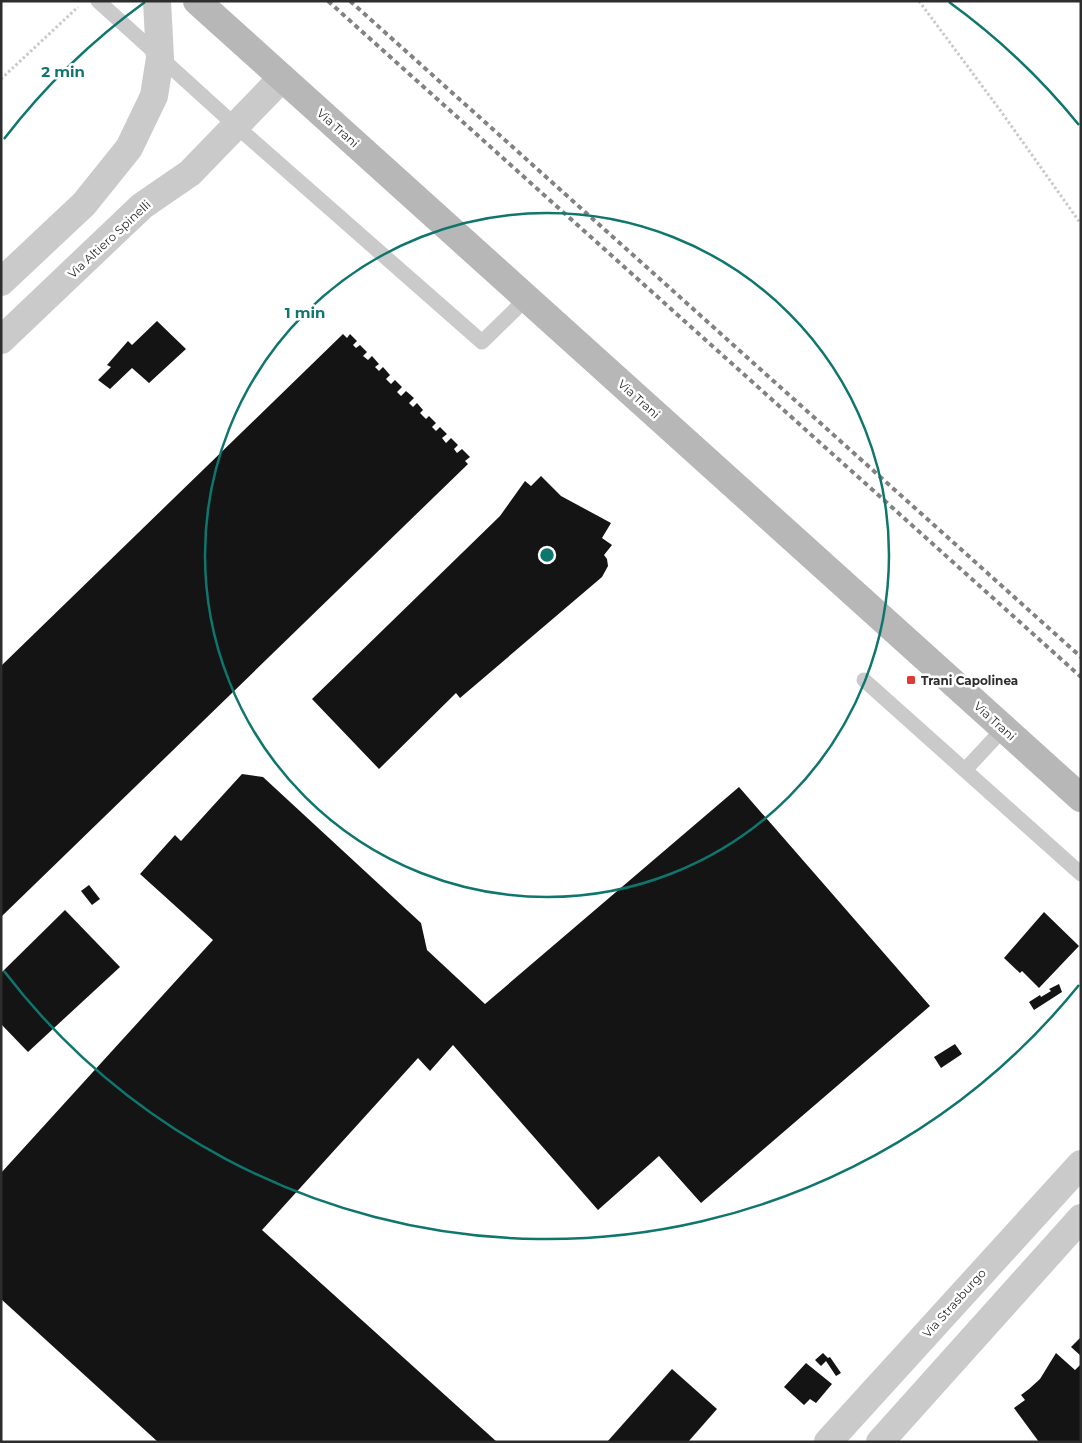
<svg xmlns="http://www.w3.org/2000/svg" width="1082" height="1443" font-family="Montserrat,sans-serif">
	<rect width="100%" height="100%" fill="#fff"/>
	<g fill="#141414">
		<path d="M157,321l29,28 -37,34 -17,-15 -22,21 -12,-9 13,-13 -4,-2 21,-24 4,4z"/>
		<path d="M343,334l4,4 3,-4 7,7 -4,4 3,3 4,-3 7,7 -4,4 5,4 4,-4 7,8 -4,3 4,4 4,-4 7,8 -4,4 5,5 4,-4 7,7 -5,5 4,4 5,-5 8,7 -5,5 4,4 4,-4 6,7 -3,3 6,6 3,-3 7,7 -4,4 4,4 4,-4 7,7 -5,4 4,5 5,-5 7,7 -4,4 3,4 5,-4 8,8 -5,4 3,3 -467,453v-251z"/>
		<path d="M541,476l20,20 50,27 -9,15 10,7 -8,10 3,4 1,7 -6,11 -142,121 -4,-5 -77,76 -67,-70 188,-183 25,-35 6,5z"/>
		<path d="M242,774l21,3 158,146 6,27 58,54 254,-217 191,219 -229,197 -42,-47 -61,54 -145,-165 -23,26 -12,-13 -156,172 235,212h-339l-157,-143v-126l212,-233 -73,-66 35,-39 6,6z"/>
		<path d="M89,885l11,14 -8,6 -11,-14z"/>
		<path d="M65,910l55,57 -92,85 -27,-28v-51z"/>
		<path d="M1044,912l35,34 -40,42 -17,-17 -2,2 -16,-15z"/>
		<path d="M1059,984l3,8 -28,18 -5,-8 11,-7 1,2 10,-6 -2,-2z"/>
		<path d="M955,1044l7,10 -21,14 -7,-11z"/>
		<path d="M1081,1337v19l-10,-9z"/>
		<path d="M823,1353l5,5 2,-1 11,16 -5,3 -10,-15 -5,5 -6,-6z"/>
		<path d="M1056,1353l19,17 6,-6v78h-42l-25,-34 11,-8 -4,-5 8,-6 11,-10z"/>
		<path d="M806,1363l26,21 -16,19 -6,-4 -6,6 -20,-18z"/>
		<path d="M672,1369l45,40 -29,33h-81z"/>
	</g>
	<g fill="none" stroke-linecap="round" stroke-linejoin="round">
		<g stroke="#cacaca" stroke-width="3" stroke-dasharray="2.5 2.5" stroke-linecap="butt">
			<path d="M919,1l81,109 81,114"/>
			<path d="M1,79l77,-72"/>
		</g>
		<g stroke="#cacaca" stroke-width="15">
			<path d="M98,1l138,125 246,216 45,-44"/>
			<path d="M864,680l217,194"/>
			<path d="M965,770l39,-42"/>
		</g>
		<g stroke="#cacaca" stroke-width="28">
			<path d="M1,282l83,-78 45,-56 25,-52 6,-38 -3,-57"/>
			<path d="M1,340l141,-134 48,-33 92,-95"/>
			<path d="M828,1442l253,-278"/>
			<path d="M880,1442l201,-224"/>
		</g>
		<path stroke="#b7b7b7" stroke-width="28" d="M197,1l884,797"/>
		<g stroke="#828282" stroke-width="4" stroke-dasharray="5 4" stroke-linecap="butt">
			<path d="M328,1l753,676"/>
			<path d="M350,1l731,656"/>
		</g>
	</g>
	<g fill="none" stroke="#0f766e" stroke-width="2.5">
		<circle cx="547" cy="555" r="342"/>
		<path d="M1079 985A684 684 0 0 1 4 971M4 139A684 684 0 0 1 145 2M949 2A684 684 0 0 1 1079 125"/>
	</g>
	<rect fill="#df3a34" stroke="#fff" stroke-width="2" x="906" y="675" width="10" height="10" rx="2.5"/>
	<g text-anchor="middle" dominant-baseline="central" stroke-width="5" stroke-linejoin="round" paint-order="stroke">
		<g font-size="12" fill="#2d2d2d" stroke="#fff">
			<text transform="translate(338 128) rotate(42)">Via Trani</text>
			<text transform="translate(109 239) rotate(-43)">Via Altiero Spinelli</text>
			<text transform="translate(639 399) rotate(42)">Via Trani</text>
			<text transform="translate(995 721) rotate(42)">Via Trani</text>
			<text transform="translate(954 1303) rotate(-48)">Via Strasburgo</text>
		</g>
		<g font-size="12" font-weight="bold" fill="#2d2d2d" stroke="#fff" text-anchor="start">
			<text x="921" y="680">Trani Capolinea</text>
		</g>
	</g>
	<circle cx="547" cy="555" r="8" fill="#0f766e" stroke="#fff" stroke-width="2.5"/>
	<g font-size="15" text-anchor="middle" font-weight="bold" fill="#0f766e" stroke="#fff" stroke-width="5" stroke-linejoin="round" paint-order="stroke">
		<text x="63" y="77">2 min</text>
		<text x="305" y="318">1 min</text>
	</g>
	<rect width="1082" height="1443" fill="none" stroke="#2d2d2d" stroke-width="5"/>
</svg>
